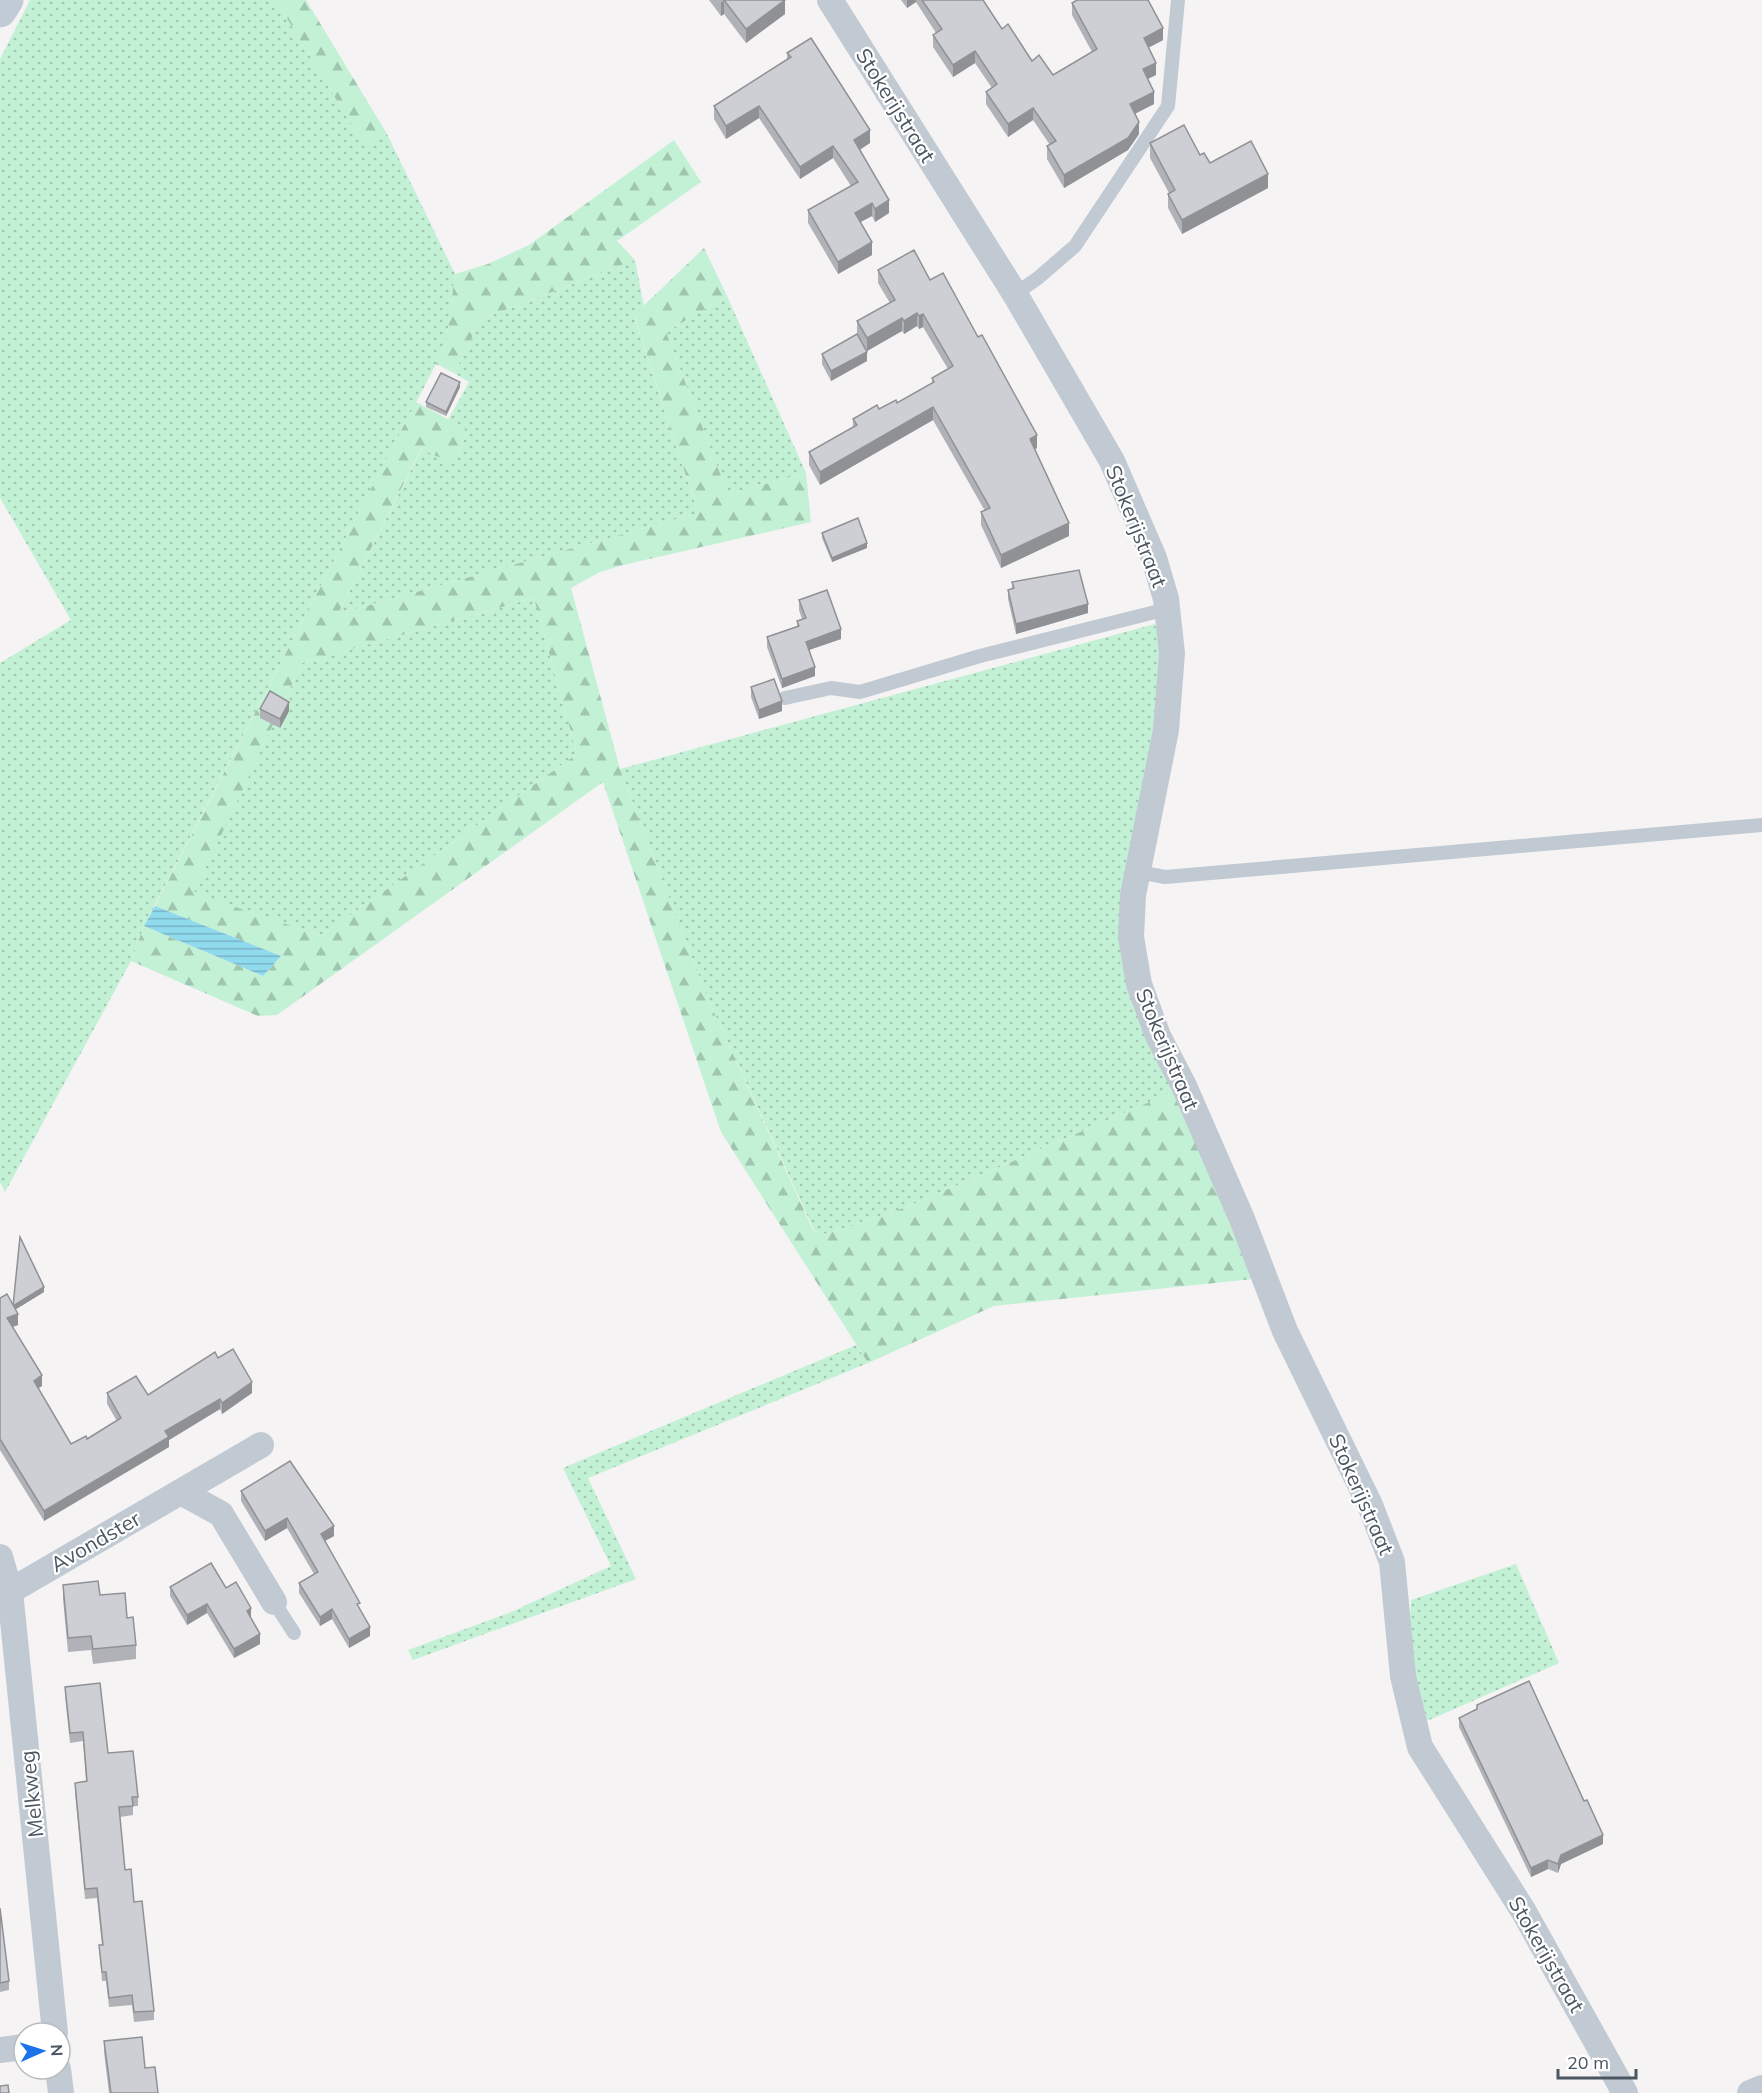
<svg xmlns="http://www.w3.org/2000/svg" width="1762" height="2093" font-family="Mulish,sans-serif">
	<defs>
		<pattern id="grass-dots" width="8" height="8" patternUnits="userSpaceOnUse" patternTransform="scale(1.5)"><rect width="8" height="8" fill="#c3f1d5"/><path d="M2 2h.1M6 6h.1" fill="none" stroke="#a0c6b0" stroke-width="1.8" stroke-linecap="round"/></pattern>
		<pattern id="forest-firs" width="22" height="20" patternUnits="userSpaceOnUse" patternTransform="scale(1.5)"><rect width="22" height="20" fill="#c3f1d5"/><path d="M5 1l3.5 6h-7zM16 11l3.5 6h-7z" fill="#a0c6b0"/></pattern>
		<pattern id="water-rules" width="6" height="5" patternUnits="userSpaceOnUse" patternTransform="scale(1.5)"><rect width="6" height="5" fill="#90daee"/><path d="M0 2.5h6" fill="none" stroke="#78b4c4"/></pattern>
	</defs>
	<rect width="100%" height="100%" fill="#f5f3f3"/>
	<g fill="url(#grass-dots)">
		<path d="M30,0h246l89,146 22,-12 68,140 -9,69 -10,21 -292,562 -13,35 -126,231 -5,-10v-519l71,-43 -71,-122v-439z"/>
		<path d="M635,260l9,46 -10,10 64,197 -360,101 84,-166 32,15 14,-33 -20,-10 21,-38 -15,-9 27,-54z"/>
		<path d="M727,296l79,177 -78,21 -62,-162z"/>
		<path d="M534,598l43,156 -256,182 -128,-43 109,-230z"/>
		<path d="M1155,624l8,28 -2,51 -40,201 54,187 -266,115 -83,28 -12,-4 -107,-233 -87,-228z"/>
		<path d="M856,1345l12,18 -280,115 48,101 -223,81 -5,-10 101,-37 102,-47 -48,-98z"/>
		<path d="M1516,1564l43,99 -132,58 -18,-76 2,-45z"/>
	</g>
	<g fill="url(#forest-firs)" fill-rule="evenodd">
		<path d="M276,0h30l81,134 -22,13z"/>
		<path d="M674,140l27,42 -84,59 18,19 -154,59 -27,54 -18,-9 10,-21 9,-69 33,-10 41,-19z"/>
		<path d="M704,248l23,48 -61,36 62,162 78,-21 5,49 -188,43 -23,7 -29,16 49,181 87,228 106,233 13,4 83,-28 266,-115 78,188 -259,27 -126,57 -147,-231 -118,-350 -326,233 -19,1 -127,-55 13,-35 119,50 18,-20 -126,-50 261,-504 52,28 -14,34 -33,-15 -83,165 360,-101 -64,-198zM534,598l43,156 -256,182 -127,-43 108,-230z"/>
	</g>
	<path fill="url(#water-rules)" d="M155,906l126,50 -18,20 -119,-50z"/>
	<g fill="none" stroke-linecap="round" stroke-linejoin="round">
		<g stroke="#c1cad2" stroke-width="14">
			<path d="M1015,294l23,-16 37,-32 93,-140 10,-106"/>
			<path d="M785,698l46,-10 29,4 120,-36 187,-47"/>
			<path d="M1138,872l27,5 597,-52"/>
			<path d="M274,1602l20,31"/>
		</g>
		<g stroke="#c1cad2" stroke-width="26">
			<path d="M830,0l185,294 97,167 42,97 12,41 6,54 -6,77 -33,165 -2,42 8,47 19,52 26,50 58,133 43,112 85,174 22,57 11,114 17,71 104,165 101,181"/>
			<path d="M181,1492l40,22 53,88"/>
			<path d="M0,1557l10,34 45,442"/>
			<path d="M0,1597l261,-152"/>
			<path d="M0,2050l24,-3"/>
			<path d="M58,2069l3,24"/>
			<path d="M1750,2093l12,-5"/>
		</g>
		<path stroke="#c1cbd6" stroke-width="33" d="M0,11l7,-11"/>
	</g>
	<g fill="#b0b2b7">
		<path d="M709,0h76v14l-39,29 -22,-29 -3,2z"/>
		<path d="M901,0h82l19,29 30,32 21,14 39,-23 -20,-37v-12l91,37 -15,8 8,27 -8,4 6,25 -19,10 4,20 -11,16 -64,38 -17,-29v-13l3,-1 -17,-25 -25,17 -22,-33v-12l6,-4 -17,-25 -22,14 -20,-30v-12l3,-2 -20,-31 -9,6z"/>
		<path d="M787,53l83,90 -10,7 29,63 -14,9 -3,-6 -12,6 12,33 -34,19 -30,-51v-13l43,-24 -18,-28 -33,21 -41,-61 -33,21 -12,-20v-13l73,-46z"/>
		<path d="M1150,143l50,12 10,8 58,25 -86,46 -14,-26v-14l1,-1 -19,-35z"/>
		<path d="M878,270l52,10 107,168 -2,1 34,87 -68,32 -20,-43v-13l4,-1 -52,-91 -113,65 -11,-20v-13l44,-25v-8l44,-16 35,-19v-6l16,-9 -25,-42 -4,2 -2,-3 -13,8 -2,-3 -35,20v10l-36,20 -9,-17v-10l35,-20v-13l33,-18 -12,-20z"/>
		<path d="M460,387l-14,29 -20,-9v-5z"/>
		<path d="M822,533l45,15 -35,14 -10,-24z"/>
		<path d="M1012,582l76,31 -72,21 -8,-35v-9l4,-1z"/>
		<path d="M799,600l42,39 -32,11 6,26 -33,12 -15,-41v-10l30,-11v-5l5,-2 -3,-9z"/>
		<path d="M751,687l31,24 -23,8 -8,-22z"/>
		<path d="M260,709l29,2 -9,17 -20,-10z"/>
		<path d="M44,1292l-28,17 2,16 -6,2 30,59 -4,2 33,56 16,-5 30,-18 -10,-17v-11l41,2 70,-37 34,35 -30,21 -2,-5 -51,31v7l-125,74 -44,-71v-152l13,7z"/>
		<path d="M241,1491l93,45 -9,5 35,68 10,27 -21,12 -17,-29 -12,7 -21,-33v-10l15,-9 -27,-46 -22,13 -24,-40z"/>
		<path d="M63,1585l37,10 27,23 9,27v14l-43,5 -2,-14 -23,2 -5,-53z"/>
		<path d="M170,1587l56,1 25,30 9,26 -26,14 -27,-45 -20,12 -17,-29z"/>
		<path d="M65,1687l43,66 30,44v9h-5v9l-13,2 5,53 9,32 20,109v9l-20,2 -2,-17 -23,2 -3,-26h-4l-3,-36h3l-5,-47 -12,1 -10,-107v-9l11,-2 -3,-40 -13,2 -5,-47z"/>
		<path d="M1459,1718l144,126 -42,20 -3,9 -10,-4 -17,8 -72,-150z"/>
		<path d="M0,1908l9,73v9l-9,2z"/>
		<path d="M104,2041l41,27 13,25h-49l-5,-41z"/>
	</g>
	<g fill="#909195">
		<path d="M724,0v14l-3,2v-13z"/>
		<path d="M785,0v14l-39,29v-14z"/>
		<path d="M907,0h9v2l-9,6z"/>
		<path d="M1163,28v12l-19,10v-12z"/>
		<path d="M975,51v12l-22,14v-12z"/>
		<path d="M1156,63v12l-13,6v-12z"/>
		<path d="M1154,92v12l-24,12v-12z"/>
		<path d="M759,106v12l-33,21v-13z"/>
		<path d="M1033,108v12l-25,17v-13z"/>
		<path d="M1139,122v12l-11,16 -64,38v-13z"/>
		<path d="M870,130v13l-16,10v-13z"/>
		<path d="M833,146v12l-33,21v-12z"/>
		<path d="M1268,174v14l-86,46v-14z"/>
		<path d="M889,200v13l-14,9v-13z"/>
		<path d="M872,203v13l-17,9v-12z"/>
		<path d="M872,242v13l-34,19v-12z"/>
		<path d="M917,313v13l-13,8v-13z"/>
		<path d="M923,314v13l-4,2v-13z"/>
		<path d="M902,318v13l-35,20v-13z"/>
		<path d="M867,352v9l-36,20v-10z"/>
		<path d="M460,382v5l-14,29v-4z"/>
		<path d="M933,407v13l-113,65v-13z"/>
		<path d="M1037,435v13l-7,4v-13z"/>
		<path d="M1069,523v13l-68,32v-13z"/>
		<path d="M867,543v5l-35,14v-4z"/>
		<path d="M1088,604v9l-72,21v-10z"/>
		<path d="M841,629v10l-35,12v-9z"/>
		<path d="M815,667v9l-33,12v-9z"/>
		<path d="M782,701v10l-23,8v-9z"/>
		<path d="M289,702v9l-9,17v-9z"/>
		<path d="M44,1287v5l-31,19v-5z"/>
		<path d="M18,1314v11l-11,4v-11z"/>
		<path d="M42,1375v11l-8,5v-10z"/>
		<path d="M252,1382v11l-30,21v-11z"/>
		<path d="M220,1399v10l-51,31v7l-125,74v-10l121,-80z"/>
		<path d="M287,1518v10l-22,13v-10z"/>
		<path d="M334,1526v10l-13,7v-9z"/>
		<path d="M207,1604v9l-20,12v-10z"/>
		<path d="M251,1608v10l-4,3v-10z"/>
		<path d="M332,1609v10l-12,7v-9z"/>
		<path d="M370,1627v9l-21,12v-9z"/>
		<path d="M260,1634v10l-26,14v-9z"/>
		<path d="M1603,1835v9l-42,20 -3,9v-9l3,-9z"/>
		<path d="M1548,1860v9l-17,8v-9z"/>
	</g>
	<g fill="#cdcfd5" stroke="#909195" stroke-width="1.5">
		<path d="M724,0h61l-39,29z"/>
		<path d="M922,0h61l19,29 6,-5 24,37 7,-6 14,20 44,-26 -25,-46 5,-3h71l15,28 -19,10 12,25 -13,6 11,23 -24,12 9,18 -11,16 -64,37 -17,-29 9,-5 -23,-33 -25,16 -22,-32 11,-8 -22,-33 -22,14 -20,-30 9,-6z"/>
		<path d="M811,38l59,92 -16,10 35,60 -14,9 -3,-6 -17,10 17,29 -34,20 -30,-52 50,-28 -25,-36 -33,21 -41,-61 -33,20 -12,-20 77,-49 -4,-4z"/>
		<path d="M1184,125l16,30 4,-2 6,10 41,-22 17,33 -86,46 -14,-26 7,-4 -25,-47z"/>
		<path d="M914,250l16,30 13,-7 35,64 4,-2 55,100 -7,4 39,84 -68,32 -20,-43 9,-4 -57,-101 -113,65 -11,-20 48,-27 -4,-6 24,-14 2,4 17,-9 1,3 37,-21 -2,-4 21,-12 -30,-52 -4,2 -2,-3 -13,8 -2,-3 -35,20 -10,-17 38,-21 -17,-30z"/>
		<path d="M857,334l10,18 -36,19 -9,-17z"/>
		<path d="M441,373l19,9 -14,30 -20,-10z"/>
		<path d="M858,518l9,25 -35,15 -10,-25z"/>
		<path d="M1079,570l9,34 -72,20 -8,-34 6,-2 -2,-6z"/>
		<path d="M827,590l14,39 -35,13 9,25 -33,12 -15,-42 32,-11 -2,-5 9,-3 -7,-18z"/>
		<path d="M774,679l8,22 -23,9 -8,-23z"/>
		<path d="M270,691l19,11 -9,17 -20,-10z"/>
		<path d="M20,1237l24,50 -31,19z"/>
		<path d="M7,1294l11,20 -11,4 35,57 -8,6 37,63 15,-8 1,3 34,-21 -14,-25 29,-17 12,19 67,-43 3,6 15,-9 19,33 -30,21 -2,-4 -55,32 4,6 -125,74 -44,-72v-141z"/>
		<path d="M290,1461l44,65 -13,8 39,69 -3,1 13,23 -21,12 -17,-30 -12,8 -21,-34 19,-11 -31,-54 -22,13 -24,-40z"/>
		<path d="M211,1563l15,25 10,-6 15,26 -4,3 13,23 -26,15 -27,-45 -20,11 -17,-28z"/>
		<path d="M98,1581l2,14 25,-2 2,25 6,-1 3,28 -43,4 -2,-13 -23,2 -5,-53z"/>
		<path d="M1529,1681l55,120 3,-1 16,35 -42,20 -3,9 -10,-4 -17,8 -72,-150 18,-9v-4z"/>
		<path d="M100,1683l8,70 25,-2 5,46h-6l1,9 -14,1 6,63 6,-1 3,33 8,-1 12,110 -20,1 -2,-17 -23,3 -3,-26h-4l-3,-27h4l-6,-57 -12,1 -10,-106 12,-2 -4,-49 -13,1 -5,-46z"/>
		<path d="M0,1908l9,73 -9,2z"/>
		<path d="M142,2037l3,31 10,-1 3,26h-47l-7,-52z"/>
		<path d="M8,2085l1,8h-9v-7z"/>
	</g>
	<g text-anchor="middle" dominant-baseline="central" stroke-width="4.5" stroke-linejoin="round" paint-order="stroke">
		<g font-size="21" fill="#4a5661" stroke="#fff">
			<text transform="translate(896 105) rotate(58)">Stokerijstraat</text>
			<text transform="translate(1137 526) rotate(68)">Stokerijstraat</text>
			<text transform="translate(1168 1049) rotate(67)">Stokerijstraat</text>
			<text transform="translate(1362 1494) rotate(66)">Stokerijstraat</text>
			<text transform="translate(95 1541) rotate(-30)">Avondster</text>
			<text transform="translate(31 1794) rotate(-96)">Melkweg</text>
			<text transform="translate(1547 1954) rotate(60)">Stokerijstraat</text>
		</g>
	</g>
	<g transform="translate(42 2051) rotate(87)"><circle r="28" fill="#ffffff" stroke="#b7bbc0" stroke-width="1.5"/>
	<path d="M0-4.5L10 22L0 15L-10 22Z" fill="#1a73e8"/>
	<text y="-9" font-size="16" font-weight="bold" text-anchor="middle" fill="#4a5661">N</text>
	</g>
	<path d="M1558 2069v9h78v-9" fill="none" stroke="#4a5661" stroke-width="3"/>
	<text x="1567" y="2069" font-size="18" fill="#4a5661" stroke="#ffffff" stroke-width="4.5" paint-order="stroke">20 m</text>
</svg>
